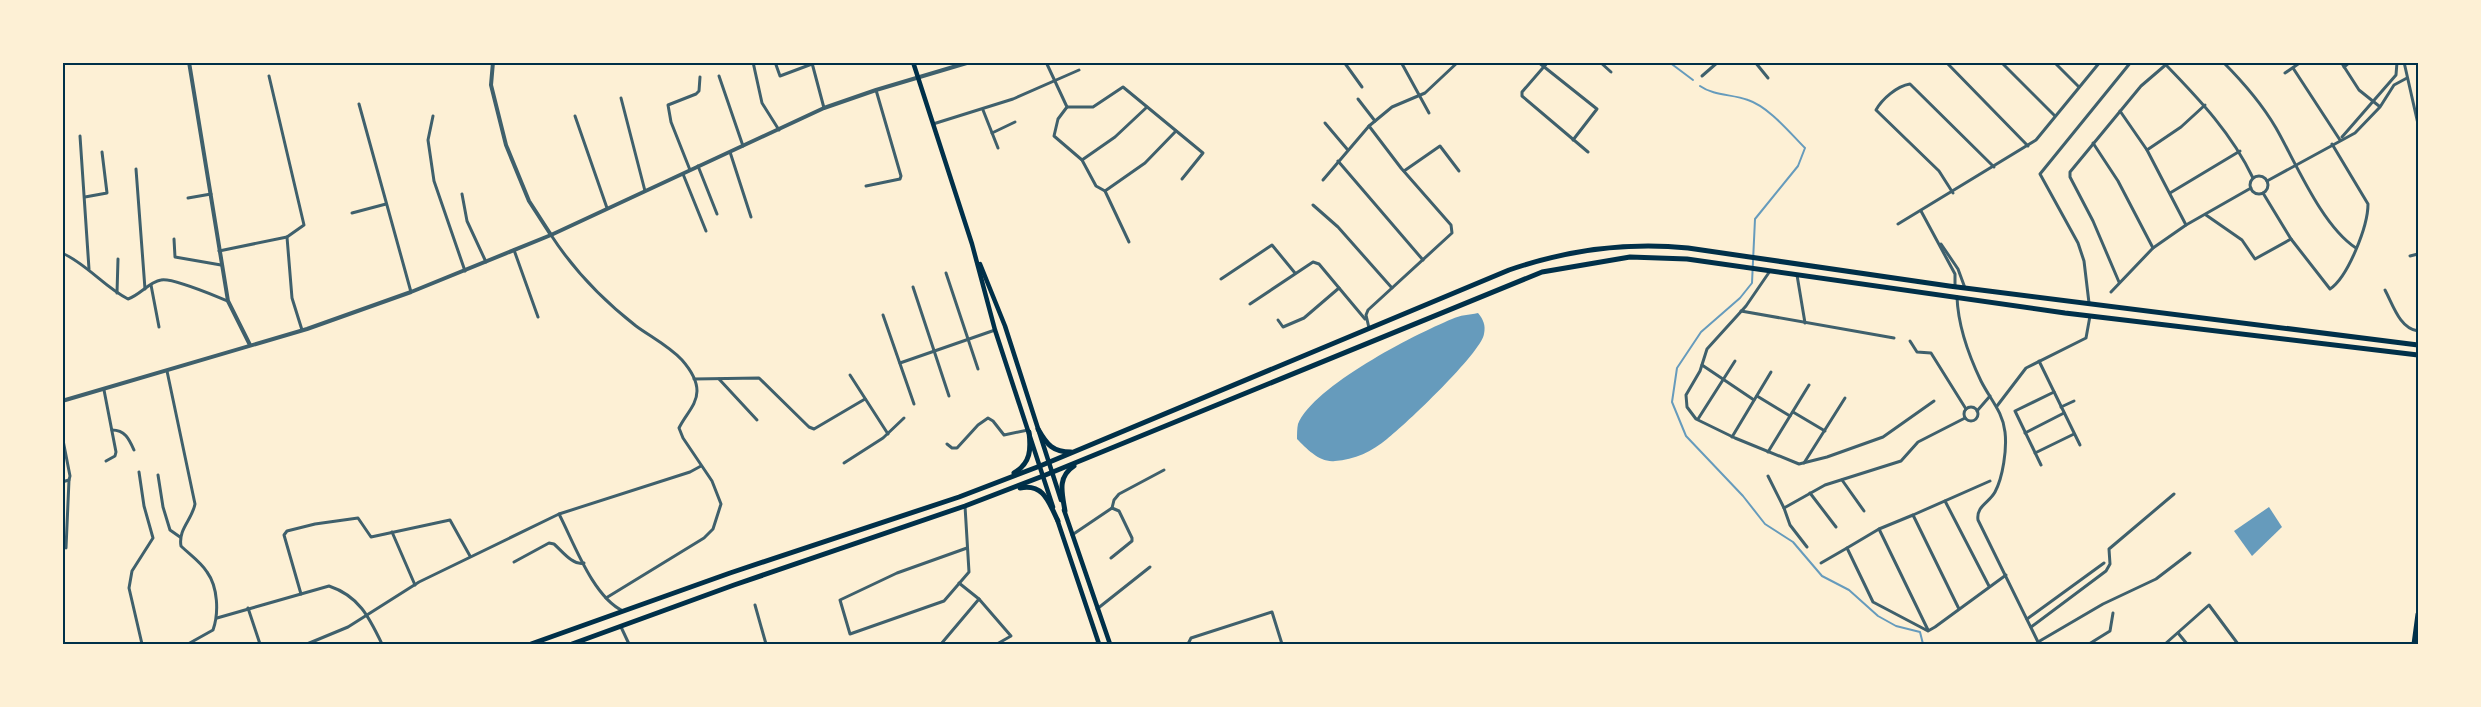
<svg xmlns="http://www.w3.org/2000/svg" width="2481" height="707" font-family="'PT Sans Narrow',sans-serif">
	<rect width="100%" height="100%" fill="#fdf0d5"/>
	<g fill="#669bbc">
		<path d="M1478,313c5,6 8,12 6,21 -3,19 -79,91 -97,105 -14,12 -33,21 -52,22 -15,2 -28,-12 -38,-22 0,-4 0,-11 1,-15 16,-38 115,-89 154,-105 8,-4 17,-4 26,-6z"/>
		<path d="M2269,507l13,20 -30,29 -18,-25z"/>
	</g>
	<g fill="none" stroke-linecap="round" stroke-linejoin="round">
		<g stroke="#669bbc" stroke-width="2">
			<path d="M1669,62l24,18"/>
			<path d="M1700,86c14,10 32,8 48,14 21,7 42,33 57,48l-7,18 -43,53 -3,64 -12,15 -39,34 -24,36 -5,34 14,34 57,60 22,28 28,18 29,34 27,14 29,26 18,10 24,6 3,12"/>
		</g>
		<g stroke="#3f606c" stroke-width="3">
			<path d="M753,62l9,41 17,27"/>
			<path d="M775,62l5,14 32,-12"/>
			<path d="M1046,62l21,45 -9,12 -4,17 28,24 14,26 9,5 24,51"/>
			<path d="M1344,62l18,25"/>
			<path d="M1401,62l28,51"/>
			<path d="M1538,62l59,47 -24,31"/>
			<path d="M1548,62l-26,30v4l66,56"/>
			<path d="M1600,62l11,10"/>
			<path d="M1755,62l13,16"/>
			<path d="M1946,62l82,84"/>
			<path d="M2001,62l54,54"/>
			<path d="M2054,62l25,25"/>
			<path d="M2223,62c20,20 39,42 53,66 20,35 46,98 80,120"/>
			<path d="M2341,62l18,28 20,16"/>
			<path d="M2404,62l14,62"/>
			<path d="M812,63l12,45"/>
			<path d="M2166,65c34,35 66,69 87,113"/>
			<path d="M2344,67l6,-5"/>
			<path d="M2293,68l47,72"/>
			<path d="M2285,73l16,-11"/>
			<path d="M269,76l35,149 -17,12 5,61 10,32"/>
			<path d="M719,76l24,70"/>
			<path d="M1702,76l16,-14"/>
			<path d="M621,98l24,93"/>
			<path d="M1358,99l17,22"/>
			<path d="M359,104l52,188"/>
			<path d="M1067,107h26l30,-20 80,66 -21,26"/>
			<path d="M983,110l15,38"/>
			<path d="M2120,111l27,39 39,75"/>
			<path d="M433,116l-5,24 6,41 31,90"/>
			<path d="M575,116l32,92"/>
			<path d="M1325,123l22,26"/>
			<path d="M933,124l80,-25 66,-29"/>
			<path d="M992,133l23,-11"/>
			<path d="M80,136l9,133"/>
			<path d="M2342,137l54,-62 1,-13"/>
			<path d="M2093,143l25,38 35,67"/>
			<path d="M2147,150l34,-23 24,-22"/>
			<path d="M730,152l21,65"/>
			<path d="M1082,160l33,-23 32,-30"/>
			<path d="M1338,161l85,99"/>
			<path d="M698,166l19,48"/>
			<path d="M136,169l9,120"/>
			<path d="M690,170l-19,-48 -3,-17 28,-11 3,-3 1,-14"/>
			<path d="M1404,171l36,-25 19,25"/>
			<path d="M683,174l23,57"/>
			<circle cx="2259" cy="185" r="9"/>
			<path d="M1323,180l46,-54 23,-19 33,-14 33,-31"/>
			<path d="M2267,181l88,-48 25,-26 14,-22 13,-7"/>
			<path d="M866,186l34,-7 1,-3 -25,-86"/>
			<path d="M1105,191l40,-28 31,-32"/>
			<path d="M1953,193l-14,-22 -63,-61c6,-11 21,-24 34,-26l84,83"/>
			<path d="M2170,193l70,-42"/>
			<path d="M2263,193l28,46 39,50c18,-12 38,-63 38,-85l-36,-60"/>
			<path d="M462,194l5,27 19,41"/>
			<path d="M85,197l22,-4 -5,-41"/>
			<path d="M188,198l23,-4"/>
			<path d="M1313,205l25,22 54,61"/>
			<path d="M1921,211l34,63v12"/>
			<path d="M352,213l34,-9"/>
			<path d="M2206,215l36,25 13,19 36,-20"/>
			<path d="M1898,224l138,-84 64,-78"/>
			<path d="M551,235c22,34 53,66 85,91 15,11 33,20 46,34 7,8 15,20 15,31 0,14 -12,24 -18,37l4,10 29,43 9,23 -8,25 -9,9 -98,60"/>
			<path d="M174,239l1,18 46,8"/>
			<path d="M1941,244l17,25 7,19"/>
			<path d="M514,250l24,67"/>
			<path d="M219,251l68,-14"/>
			<path d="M62,253c25,11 42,34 66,46 12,-4 21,-17 33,-19 11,-3 54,16 67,21"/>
			<path d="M2410,256l8,-2"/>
			<path d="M1770,271l-24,35 -39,43 -7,22 -14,24 1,12 9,12 39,19 64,26 28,-7 56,-20 51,-36"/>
			<path d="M946,273l32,96"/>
			<path d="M1797,275l8,48"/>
			<path d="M1221,279l51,-34 23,28"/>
			<path d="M2119,282l-26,-61 -23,-44v-5l71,-86 28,-24"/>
			<path d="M151,285l8,42"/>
			<path d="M913,287l36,109"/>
			<path d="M2385,290c8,15 15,39 33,41"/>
			<path d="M2111,292l42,-44 33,-23 65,-37"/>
			<path d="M117,293l1,-34"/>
			<path d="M1957,297c1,28 12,59 24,84 9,18 22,31 24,51 2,17 -2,45 -10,60 -6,11 -19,14 -17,28l61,124"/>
			<path d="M2089,303l-5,-42 -6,-18 -38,-69 91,-112"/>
			<path d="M1250,304l63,-42 6,2 46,55"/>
			<path d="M1741,311l153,27"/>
			<path d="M883,315l31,89"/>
			<path d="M1278,320l5,7 21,-9 35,-30"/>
			<path d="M1369,328l-3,-13 2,-5 84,-77 -1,-8 -50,-57 -32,-42"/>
			<path d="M1910,341l7,11 14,1 35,56"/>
			<path d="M2039,361l41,84"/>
			<path d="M900,363l95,-33"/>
			<path d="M1702,365l52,35"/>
			<path d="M167,371l28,133c-3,16 -17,25 -14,42 8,8 20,16 26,26 11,15 12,41 6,58l-25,14"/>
			<path d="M850,375l38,59"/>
			<path d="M694,379l65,-1 50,49 5,2 51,-30"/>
			<path d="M719,379l38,41"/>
			<path d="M104,390l12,62 -1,4 -9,5"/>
			<path d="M1757,396l33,20"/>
			<path d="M1997,406l29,-38 60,-30 4,-22"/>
			<circle cx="1971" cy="414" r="7"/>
			<path d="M2061,407l13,-6"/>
			<path d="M1977,411l13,-15"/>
			<path d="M1793,412l32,19"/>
			<path d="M1698,419l37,-58"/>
			<path d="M112,430c13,0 17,9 22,20"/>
			<path d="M2025,433l39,-20"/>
			<path d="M62,435l8,41 -1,4 -7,2"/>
			<path d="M1732,437l39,-65"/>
			<path d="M947,444l5,4h5l21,-23 10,-7 5,3 11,14 24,-5"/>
			<path d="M1768,452l41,-67"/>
			<path d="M2035,453l39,-19"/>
			<path d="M844,463l39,-25 21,-20"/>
			<path d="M1804,463l41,-65"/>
			<path d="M2041,465l-26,-54 39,-19"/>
			<path d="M139,472l5,34 9,32 -21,33 -3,17 13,56"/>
			<path d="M158,475l5,32 7,23 10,7"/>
			<path d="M1768,476l16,32 6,17 17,22"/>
			<path d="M1842,480l22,31"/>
			<path d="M1810,493l26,34"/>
			<path d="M1945,501l44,85"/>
			<path d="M965,506l4,66 -25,29 -94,33 -10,-34 57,-27 70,-25"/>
			<path d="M1112,508l2,-8 5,-6 45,-24"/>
			<path d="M1784,508l41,-23 76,-24 17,-19 47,-24"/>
			<path d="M559,514c15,29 34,83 64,97"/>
			<path d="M1913,515l77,-34"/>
			<path d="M1879,529l49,101"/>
			<path d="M392,532l23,53"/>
			<path d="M1072,535l40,-27 7,3 13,27v3l-21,17"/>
			<path d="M66,548l3,-68"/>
			<path d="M514,562l35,-19 5,1c8,7 19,22 30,19"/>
			<path d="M1821,563l26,-15"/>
			<path d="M959,583l20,16 32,37 -14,8"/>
			<path d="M301,594l-17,-59 3,-4 28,-7 43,-6 13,19 79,-17 20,36"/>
			<path d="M755,605l11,39"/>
			<path d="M248,608l12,36"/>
			<path d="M1097,609l53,-42"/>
			<path d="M1959,609l-46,-94 -34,14 -32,19 26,54 55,29 7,-4 71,-52"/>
			<path d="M217,618l112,-32c30,10 40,31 53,58"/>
			<path d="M2027,619l77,-56"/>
			<path d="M621,627l8,17"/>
			<path d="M2031,627l75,-56 4,-7 -1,-15 65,-55"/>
			<path d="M2178,633l9,11"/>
			<path d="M2038,642l65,-38 53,-25 34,-26"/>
			<path d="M307,644l41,-17 71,-45 140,-68 131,-42 11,-6"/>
			<path d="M941,644l38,-45"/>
			<path d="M1188,644l3,-6 81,-26 10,32"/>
			<path d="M2089,644l21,-13 3,-18"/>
			<path d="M2165,644l44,-39 29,39"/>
		</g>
		<g stroke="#3f606c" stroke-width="4">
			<path d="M189,62l39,239 22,44"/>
			<path d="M493,62l-2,23 15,60 23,56 22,34"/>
			<path d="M62,401l245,-72 104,-37 140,-57 273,-127 52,-18 94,-28"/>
		</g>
		<g stroke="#003049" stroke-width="4.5">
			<path d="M913,62l59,182 23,86 58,177"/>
			<path d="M980,264l25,62 56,174"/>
			<path d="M1064,510l46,134"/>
			<path d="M1057,519l42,125"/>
		</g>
		<g stroke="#003049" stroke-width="5">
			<path d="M1038,429c9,16 15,23 33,23"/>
			<path d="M1014,473c17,-10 17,-24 15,-41"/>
			<path d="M1020,488c24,-5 29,15 38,33"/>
			<path d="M1065,511c-3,-18 -8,-34 9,-45"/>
			<path d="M531,644l199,-71 229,-76 81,-31 469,-196c58,-20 118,-28 179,-22l261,38 469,59"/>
			<path d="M572,644l162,-59 231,-79 78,-30 499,-204 88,-15 57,2 378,54 353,42"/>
			<path d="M2414,644l4,-30"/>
		</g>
	</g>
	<rect width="2481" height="707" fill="none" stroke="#fdf0d5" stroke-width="128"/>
	<rect x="64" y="64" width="2353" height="579" fill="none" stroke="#003049" stroke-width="2"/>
</svg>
